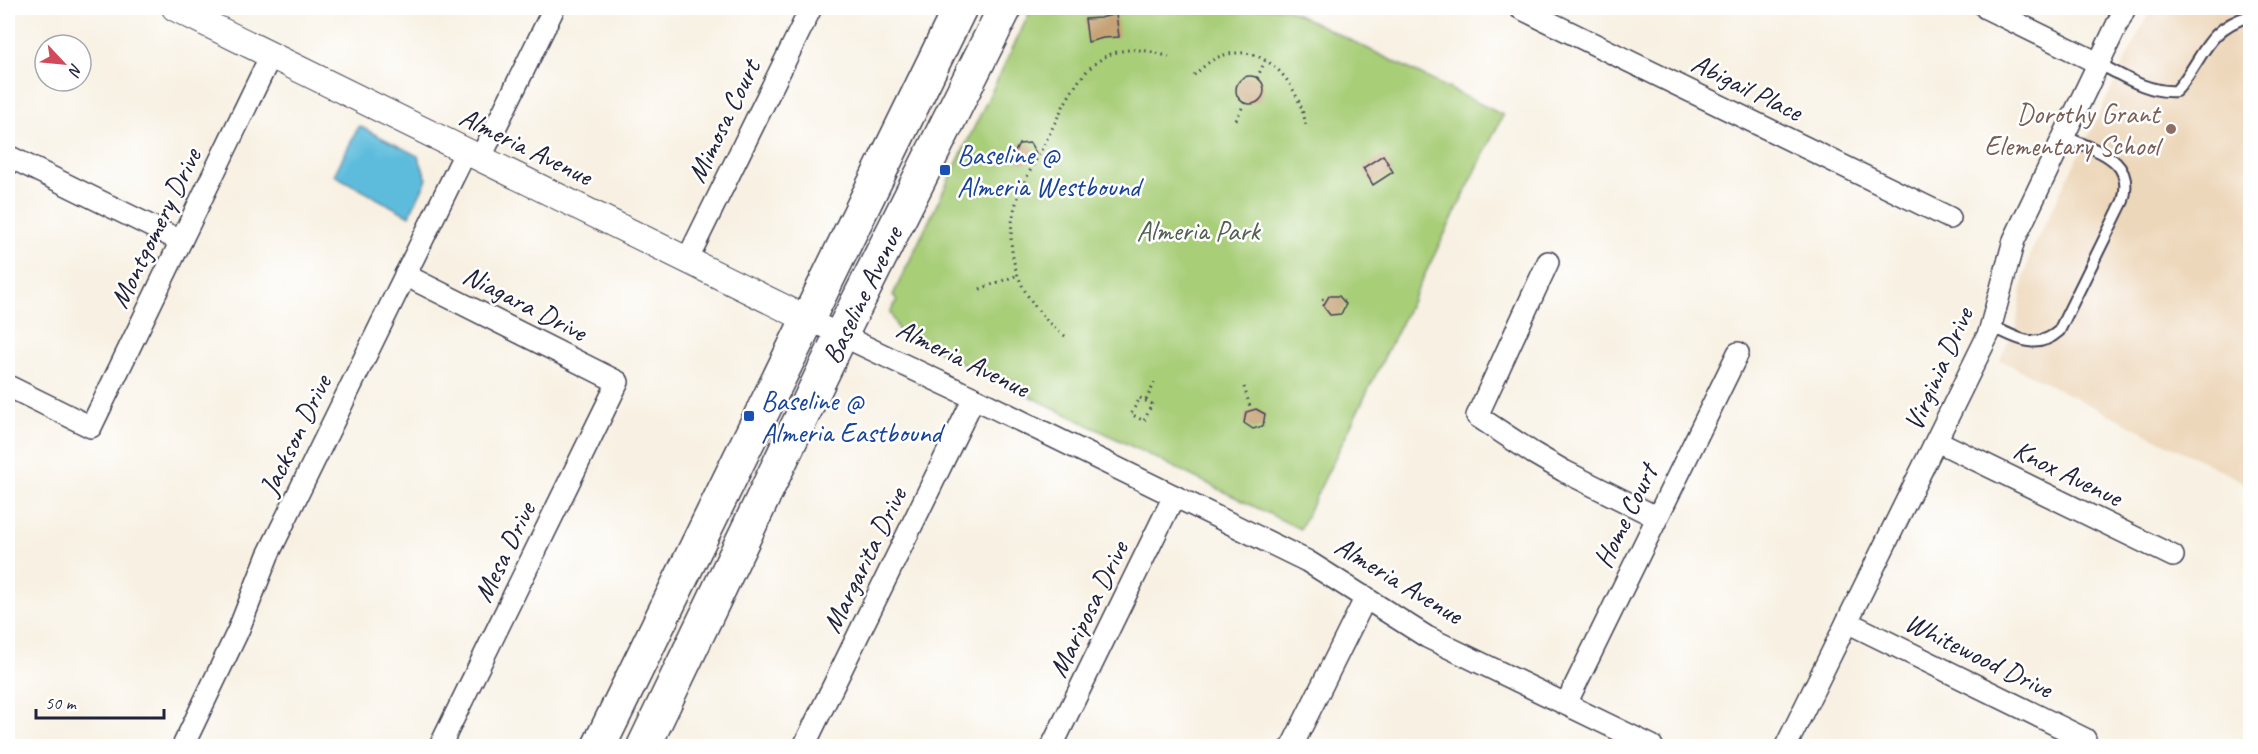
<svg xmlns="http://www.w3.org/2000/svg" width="2258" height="754" font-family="Caveat,sans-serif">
	<rect width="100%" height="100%" fill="#fff"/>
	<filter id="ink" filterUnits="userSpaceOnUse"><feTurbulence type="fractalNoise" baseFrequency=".0167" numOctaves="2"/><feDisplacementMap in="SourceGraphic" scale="12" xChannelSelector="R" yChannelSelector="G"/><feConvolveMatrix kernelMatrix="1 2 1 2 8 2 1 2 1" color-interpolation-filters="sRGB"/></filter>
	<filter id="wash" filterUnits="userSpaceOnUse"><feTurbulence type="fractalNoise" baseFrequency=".008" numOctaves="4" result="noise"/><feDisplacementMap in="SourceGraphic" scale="24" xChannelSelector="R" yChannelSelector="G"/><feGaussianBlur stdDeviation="1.35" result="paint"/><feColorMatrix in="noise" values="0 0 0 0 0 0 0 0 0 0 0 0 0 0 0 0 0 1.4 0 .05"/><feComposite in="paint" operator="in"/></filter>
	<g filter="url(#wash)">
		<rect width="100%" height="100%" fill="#f8f1e3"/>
		<path fill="#edd7ba" d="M2151,8h99v477l-250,-125 16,-34 8,-49 8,-27z"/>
		<path fill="#a8ce78" stroke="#65785a" stroke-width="1.5" d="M1032,8h253l218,107 -203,414 -401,-197 -9,-20 7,-12 -4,-5z"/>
		<path fill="#5dbcdc" stroke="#406f8c" stroke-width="1.5" d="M359,126l59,30 9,23 -18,37 -75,-41z"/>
		<g id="blocks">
			<g fill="#c6a377">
				<path d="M1116,14l3,23 -16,1 -15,4 -3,-23 15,-1z"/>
				<circle cx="1250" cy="90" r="14"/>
				<path d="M1030,143l6,10 -5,9 -10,1 -7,-9 5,-10z"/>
				<path d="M1383,155l10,17 -20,13 -10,-17z"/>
				<path d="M1329,296h10l7,8 -5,10 -11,1 -7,-9z"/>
				<path d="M1256,409l9,5 -2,12 -10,3 -9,-6 2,-11z"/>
			</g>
		</g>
	</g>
	<g filter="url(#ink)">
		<use href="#blocks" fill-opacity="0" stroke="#424154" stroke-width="1.5"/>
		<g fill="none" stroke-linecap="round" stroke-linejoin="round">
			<defs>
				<g id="service">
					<path d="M2098,63c25,13 50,30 78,28 28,-32 29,-62 74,-75"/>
					<path d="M1991,326c25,11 44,26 68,5l64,-130c13,-43 -28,-50 -59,-65"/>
				</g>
				<g id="minor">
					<path d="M1520,8l430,210"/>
					<path d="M1986,8l112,55"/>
					<path d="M8,156l173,85"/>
					<path d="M480,159l74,-151"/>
					<path d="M687,260l124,-252"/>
					<path d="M1548,262l-71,154 56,37 31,18 92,46"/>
					<path d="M405,275l213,107 -178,364"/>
					<path d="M807,319l167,79 333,163 120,76 225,109"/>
					<path d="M8,386l83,41 180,-372"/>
					<path d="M1937,441l236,115"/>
					<path d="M1847,622l238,117"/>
					<path d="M1566,704l172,-351"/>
					<path d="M183,746l55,-115 30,-76 198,-404"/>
					<path d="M804,746l170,-348"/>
					<path d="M1052,746l122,-250"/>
					<path d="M1292,746l74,-149"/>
					<path d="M1786,746l203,-413 25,-93 111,-232"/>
				</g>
				<path id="tertiary" d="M175,8l632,311"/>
				<g id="primary">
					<path d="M599,746l361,-738"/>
					<path d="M644,746l197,-411 164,-327"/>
				</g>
			</defs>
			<use href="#service" stroke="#424154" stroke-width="14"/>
			<use href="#minor" stroke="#424154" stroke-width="24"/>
			<use href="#tertiary" stroke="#424154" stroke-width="28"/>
			<use href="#primary" stroke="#424154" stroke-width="36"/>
			<g stroke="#424154" stroke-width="3" stroke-dasharray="1.5 4.5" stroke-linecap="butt">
				<path d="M1194,75c7,-6 14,-13 22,-17 48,-21 83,26 90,68"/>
				<path d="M1257,78l8,-17"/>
				<path d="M1236,120l9,-18"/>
				<path d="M980,289l38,-14"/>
				<path d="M1322,299l4,1"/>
				<path d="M1065,336c-44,-33 -65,-82 -48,-136 7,-21 20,-41 30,-61 27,-55 49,-109 122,-82"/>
				<path d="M1244,387l7,23"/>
				<path d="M1140,398l12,6 -8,17 -13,-7z"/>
				<path d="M1146,400l10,-20"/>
			</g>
			<use href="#service" stroke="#fff" stroke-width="10"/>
			<use href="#minor" stroke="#fff" stroke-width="21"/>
			<use href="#tertiary" stroke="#fff" stroke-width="26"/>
			<use href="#primary" stroke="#fff" stroke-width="33"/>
		</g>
	</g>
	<circle fill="#8d6e63" stroke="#fff" stroke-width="2" cx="2171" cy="129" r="6"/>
	<g fill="#1a4fb4" stroke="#fff" stroke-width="2">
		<rect x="939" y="164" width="12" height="12" rx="3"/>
		<rect x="743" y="410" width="12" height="12" rx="3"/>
	</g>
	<g text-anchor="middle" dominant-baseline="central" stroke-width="5" stroke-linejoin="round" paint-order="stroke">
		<g font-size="28" fill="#22223b" stroke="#fff">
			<text transform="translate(1747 87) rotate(26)">Abigail Place</text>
			<text transform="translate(723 121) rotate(-64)">Mimosa Court</text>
			<text transform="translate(526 146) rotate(26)">Almeria Avenue</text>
			<text transform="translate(155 228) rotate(-64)">Montgomery Drive</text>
			<text transform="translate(862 295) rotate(-64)">Baseline Avenue</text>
			<text transform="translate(525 303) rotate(27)">Niagara Drive</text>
			<text transform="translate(963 358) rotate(26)">Almeria Avenue</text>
			<text transform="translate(1938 369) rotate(-66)">Virginia Drive</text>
			<text transform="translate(295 435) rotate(-64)">Jackson Drive</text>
			<text transform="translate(2068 473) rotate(26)">Knox Avenue</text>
			<text transform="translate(1625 516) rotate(-64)">Home Court</text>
			<text transform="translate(504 552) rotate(-64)">Mesa Drive</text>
			<text transform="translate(864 560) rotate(-64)">Margarita Drive</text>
			<text transform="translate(1399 580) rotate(31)">Almeria Avenue</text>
			<text transform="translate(1088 609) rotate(-64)">Mariposa Drive</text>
			<text transform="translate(1979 655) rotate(26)">Whitewood Drive</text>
		</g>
		<g font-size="28" fill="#785e54" stroke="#fff" text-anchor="end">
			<text x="2159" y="113">Dorothy Grant<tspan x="2159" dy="32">Elementary School</tspan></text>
		</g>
		<g font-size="28" fill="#164399" stroke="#fff" text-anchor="start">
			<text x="957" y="154">Baseline @<tspan x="957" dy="32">Almeria Westbound</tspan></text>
			<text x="761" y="400">Baseline @<tspan x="761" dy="32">Almeria Eastbound</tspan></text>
		</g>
		<g font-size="28" fill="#515e50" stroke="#fff">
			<text x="1198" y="230">Almeria Park</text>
		</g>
	</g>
	<rect width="2258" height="754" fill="none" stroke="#fff" stroke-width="30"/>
	<g transform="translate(63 63) rotate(116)"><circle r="28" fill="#ffffff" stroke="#a7a7b1" stroke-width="1.5"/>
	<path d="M0-4.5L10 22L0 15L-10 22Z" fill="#d1495b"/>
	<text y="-9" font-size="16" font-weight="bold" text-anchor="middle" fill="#22223b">N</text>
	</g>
	<path d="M36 709v9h128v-9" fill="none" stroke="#22223b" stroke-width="3"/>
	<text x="45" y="709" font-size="18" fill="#22223b" stroke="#ffffff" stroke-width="4.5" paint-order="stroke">50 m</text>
</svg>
